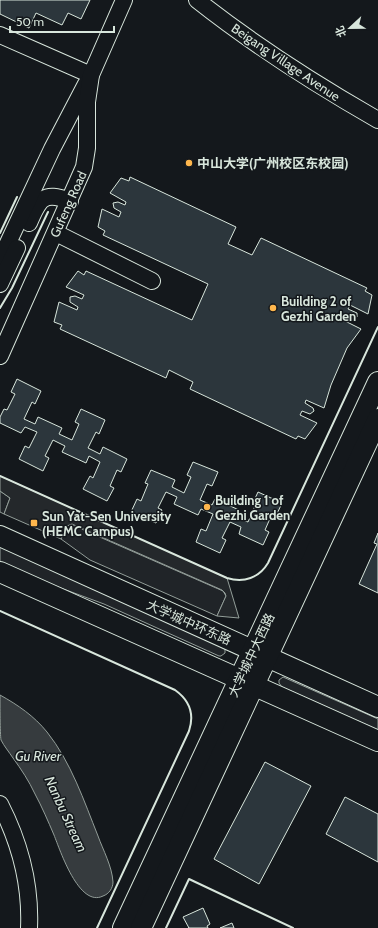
<svg xmlns="http://www.w3.org/2000/svg" width="378" height="928" font-family="Cabin,'Noto Sans SC',sans-serif">
	<rect width="100%" height="100%" fill="#14181c"/>
	<g fill="#202428" stroke="#939e99">
		<path d="M0,491l10,7 -6,16 -4,-2z"/>
		<path d="M70,524l153,67 3,5 -9,20 -127,-56 -29,-21 6,-13z"/>
		<path d="M0,546l225,102v5l-4,3h-2l-115,-52 -65,-24 -39,-18z"/>
		<path d="M283,677l95,42v11l-96,-43 -3,-4v-3z"/>
	</g>
	<path fill="#24282b" stroke="#939e99" d="M0,476l227,102 12,40 -22,-2 9,-20 -1,-3 -3,-3 -150,-66 -5,2 -6,13 -57,-25 6,-16 -10,-7z"/>
	<path fill="#363b3e" stroke="#939e99" d="M0,695c18,10 34,21 47,37 24,30 37,69 51,104 5,14 14,30 15,46 0,6 -4,12 -10,14 -24,12 -43,-46 -49,-61 -6,-14 -12,-28 -19,-41 -6,-13 -14,-25 -22,-36 -4,-6 -9,-12 -12,-18 -1,-6 -1,-36 -1,-45z"/>
	<g fill="#2c363c" stroke="#d8e6dc">
		<path d="M0,0h90l-9,19 -13,-6 -6,12 -26,-12 -7,15 -29,-14z"/>
		<path d="M130,177l106,50 -8,17 24,11 9,-17 106,50 -2,3 7,4 -4,19 -18,-9 -2,4 9,4v4l-4,3 -8,-3 -2,3 18,9 -14,19 -16,37 -7,23 -18,-8 -1,3 8,5 1,3 -4,3 -8,-3 -2,4 17,8 -12,16 -7,-3 -2,3 -106,-50 3,-7 -24,-12 -3,8 -106,-49 2,-4 -8,-3 5,-20 18,8 1,-3 -8,-5v-5l5,-1 7,3 2,-4 -18,-8 12,-16 6,4 2,-4 106,49 16,-36 -105,-49 2,-4 -7,-4 4,-18 17,8 2,-5 -7,-4 -1,-5 5,-1 7,3 1,-3 -16,-9 11,-15 8,3z"/>
		<path d="M17,379l24,12 -6,13 -3,-2 -8,17 11,5 3,-7 24,11 -3,6 13,6 7,-16 -4,-2 6,-13 24,11 -6,14 -3,-2 -8,16 12,6 3,-7 24,12 -6,13 -4,-2 -7,16 4,2 -7,13 -24,-12 7,-13 3,2 7,-16 -11,-6 -3,7 -24,-11 3,-6 -12,-6 -8,16 4,2 -6,13 -24,-12 6,-13 4,2 8,-16 -12,-5 -4,6 -21,-10v-6l4,-8 3,1 8,-16 -4,-2z"/>
		<path d="M193,462l25,10 -6,14 -5,-2 -7,16 12,5 3,-6 24,11 -3,7 12,5 7,-16 -3,-1 6,-13 24,11 -6,13 -4,-2 -7,16 4,2 -6,13 -24,-11 2,-7 -11,-5 -8,16 4,2 -6,13 -24,-11 5,-13 5,2 7,-17 -12,-5 -3,6 -24,-11 3,-7 -11,-5 -8,16 4,2 -6,13 -25,-11 6,-13 4,2 7,-17 -3,-1 6,-13 24,10 -3,7 12,6 7,-16 -4,-2z"/>
		<path d="M378,533v60l-19,-9 18,-40 -3,-1z"/>
		<path d="M265,762l46,24 -52,98 -45,-25z"/>
		<path d="M345,797l33,17v48l-52,-28z"/>
		<path d="M203,908l7,16 -3,2 1,2h-20h1l-6,-11z"/>
		<path d="M232,923l2,5h-14z"/>
	</g>
	<g fill="none" stroke-linecap="round" stroke-linejoin="round">
		<defs>
			<g id="minor">
				<path d="M197,0c57,45 118,84 181,120"/>
				<path d="M0,35l91,40"/>
				<path d="M29,223c10,-24 14,-32 41,-22"/>
				<path d="M56,233l96,48"/>
				<path d="M0,260l52,-111 34,-65"/>
				<path d="M0,284l17,-36"/>
				<path d="M0,356l84,-189 3,-19v-46l4,-27 33,-75"/>
				<path d="M0,804c20,39 31,80 29,124"/>
			</g>
			<g id="major">
				<path d="M0,536l378,171"/>
				<path d="M0,572l378,169"/>
				<path d="M123,928l255,-546"/>
				<path d="M141,928l237,-509"/>
			</g>
		</defs>
		<use href="#minor" stroke="#d8e6dc" stroke-width="18"/>
		<use href="#major" stroke="#d8e6dc" stroke-width="22"/>
		<use href="#minor" stroke="#14181c" stroke-width="16"/>
		<use href="#major" stroke="#14181c" stroke-width="20"/>
		<g stroke="#d8e6dc" stroke-width="2">
			<path d="M0,233l17,-36"/>
			<path d="M0,308l12,-20 36,-76"/>
			<path d="M0,476l227,102c17,5 32,0 41,-15l110,-236"/>
			<path d="M0,611l175,79c14,10 20,23 14,41l-92,197"/>
			<path d="M166,928l23,-49 104,49"/>
		</g>
	</g>
	<g fill="#ffb74d" stroke="#14181c" stroke-width="1.5">
		<circle cx="189" cy="163" r="4"/>
		<circle cx="273" cy="308" r="4"/>
		<circle cx="207" cy="507" r="4"/>
		<rect x="30" y="519" width="8" height="8" rx="2"/>
	</g>
	<g text-anchor="middle" dominant-baseline="central" stroke-width="3" stroke-linejoin="round" paint-order="stroke">
		<g font-size="13" fill="#d8e6dc" stroke="#14181c">
			<text transform="translate(286 62) rotate(34)">Beigang Village Avenue</text>
			<text transform="translate(68 204) rotate(-66)">Gufeng Road</text>
			<text transform="translate(189 622) rotate(24)">大学城中环东路</text>
			<text transform="translate(251 655) rotate(-65)">大学城中大西路</text>
		</g>
		<g font-size="13" font-weight="bold" fill="#d8e6dc" stroke="#14181c" text-anchor="start">
			<text x="197" y="163">中山大学(广州校区东校园)</text>
			<text x="281" y="301">Building 2 of<tspan x="281" dy="15">Gezhi Garden</tspan></text>
			<text x="215" y="500">Building 1 of<tspan x="215" dy="15">Gezhi Garden</tspan></text>
			<text x="42" y="516">Sun Yat-Sen University<tspan x="42" dy="15">(HEMC Campus)</tspan></text>
		</g>
		<g font-size="14" font-style="italic" fill="#d8e6dc" stroke="#14181c">
			<text x="38" y="756">Gu River</text>
			<text transform="translate(66 814) rotate(65)">Nanbu Stream</text>
		</g>
	</g>
	<g transform="translate(350 28) rotate(248)" stroke="#14181c" stroke-width="3" paint-order="stroke">
	<path d="M0-3L7 15L0 10L-7 15Z" fill="#d8e6dc"/>
	<text y="-6" font-size="11" font-weight="bold" text-anchor="middle" fill="#d8e6dc">北</text>
	</g>
	<path d="M10 26v6h104v-6" fill="none" stroke="#d8e6dc" stroke-width="2"/>
	<text x="16" y="26" font-size="12" fill="#d8e6dc" stroke="#14181c" stroke-width="3" paint-order="stroke">50 m</text>
</svg>
